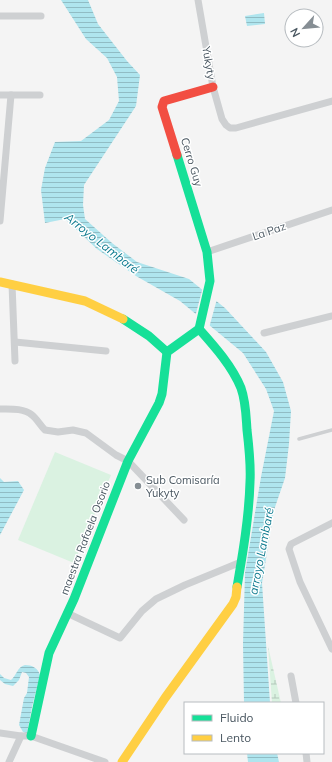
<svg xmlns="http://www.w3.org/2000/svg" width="332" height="762" font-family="Mulish,sans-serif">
	<defs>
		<pattern id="wetland-marsh" width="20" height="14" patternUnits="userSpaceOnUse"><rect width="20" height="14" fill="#daf2e1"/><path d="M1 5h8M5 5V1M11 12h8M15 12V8" fill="none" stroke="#b3c7ba"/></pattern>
		<pattern id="water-rules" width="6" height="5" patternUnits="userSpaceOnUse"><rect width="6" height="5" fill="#afe5ee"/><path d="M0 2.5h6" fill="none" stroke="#90bcc4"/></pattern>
	</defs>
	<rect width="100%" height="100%" fill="#f4f4f4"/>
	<path fill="url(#wetland-marsh)" d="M268,646l13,57h-9z"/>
	<path fill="#daf2e1" d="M55,452l56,23 -37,88 -56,-23z"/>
	<g fill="url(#water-rules)">
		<path d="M61,0h27l10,24 29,37 13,14 -4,31 -52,79 -1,20 2,14 27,24 25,19 52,17 36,29 41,44 17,30 8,29 -2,33 -4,34 -11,32 -12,73 8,120h-26l-1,-59 2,-71 16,-96 13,-66 -8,-22 -23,-36 -63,-52 -44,-25 -39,-27 -32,-30 -20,4 -4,-33 4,-22 10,-26 26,-1 28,-21 10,-19 -2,-24 -10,-19 -21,-19z"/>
		<path d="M264,13l1,11 -18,2 -2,-10z"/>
		<path d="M0,478l4,4 14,-1 6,9 -24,45z"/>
		<path d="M25,665c7,0 13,3 15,10l-8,32 -5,26 -4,-1 -4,-7 5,-27 3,-5 2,-16 -3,-4 -4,-1 -3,8 -6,6 -8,-2 -5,-4v-6l4,4 7,2c6,-5 6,-13 14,-15z"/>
		<path d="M247,753h30l2,9h-31z"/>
	</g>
	<path fill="#f4f4f4" d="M203,287l14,12 -8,29 -14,-11z"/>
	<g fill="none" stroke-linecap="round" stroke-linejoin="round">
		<path stroke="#ced0d2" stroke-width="3.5" d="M299,439l33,-9"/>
		<g stroke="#ced0d2" stroke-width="7">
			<path d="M198,0l15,87 9,32 4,6 4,3h6l96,-27"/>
			<path d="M0,16h41"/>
			<path d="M0,95h40"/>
			<path d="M0,221l11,-126"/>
			<path d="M207,252l125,-42"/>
			<path d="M12,284l3,77"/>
			<path d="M264,333l68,-17"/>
			<path d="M15,342l91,9"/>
			<path d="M0,409c10,0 24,-1 32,6 5,4 8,10 13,15l13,2 15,-2 13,3 30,22 12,6 56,59"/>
			<path d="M332,523l-41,21 -2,5 11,33 32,67"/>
			<path d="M67,613l53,25 22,-27 14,-12 29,-14 56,-23"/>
			<path d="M291,676l5,27"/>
			<path d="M0,733l21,3"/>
			<path d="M306,753l1,9"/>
			<path d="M9,762l12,-26h10l74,26"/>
		</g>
		<g stroke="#16e098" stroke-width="9">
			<path d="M177,155l30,97 3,29 -11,48c16,18 33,37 42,59 5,14 5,28 6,42 2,17 4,35 3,52 -1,35 -7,70 -13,105"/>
			<path d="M123,319l26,17 18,16"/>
			<path d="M31,736l18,-83 25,-54 54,-138 31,-58 3,-9 5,-42 32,-23"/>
		</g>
		<g stroke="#ffcf43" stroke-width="9">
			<path d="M0,282l85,19 38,18"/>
			<path d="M122,762l43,-64 68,-94 3,-7 1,-10"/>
		</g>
		<path stroke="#f24e42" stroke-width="9" d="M177,155l-15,-48 2,-6 49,-14"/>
	</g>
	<circle fill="#868e94" stroke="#fff" stroke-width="1.5" cx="138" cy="486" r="4"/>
	<g text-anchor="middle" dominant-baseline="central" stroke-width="3" stroke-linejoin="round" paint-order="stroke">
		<g font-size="11" fill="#4a5761" stroke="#fff">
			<text transform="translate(209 63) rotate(80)">Yukyty</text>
			<text transform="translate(192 162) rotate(73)">Cerro Guy</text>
			<text transform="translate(269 231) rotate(-19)">La Paz</text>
			<text transform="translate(85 538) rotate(-69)">maestra Rafaela Osorio</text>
		</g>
		<g font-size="11" fill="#4a5761" stroke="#fff" text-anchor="start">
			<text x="146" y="480">Sub Comisaría<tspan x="146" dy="13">Yukyty</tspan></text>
		</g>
		<g font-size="12" font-style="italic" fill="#0f7c90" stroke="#fff">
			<text transform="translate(102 243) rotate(38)">Arroyo Lambaré</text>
			<text transform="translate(261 551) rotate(-79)">arroyo Lambaré</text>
		</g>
	</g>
	<rect x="184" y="702" width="140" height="52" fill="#ffffff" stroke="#b7bcc0"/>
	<rect x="192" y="715" width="20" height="6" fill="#16e098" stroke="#b7bcc0"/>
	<text x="220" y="722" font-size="12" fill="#4a5761">Fluido</text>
	<rect x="192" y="735" width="20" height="6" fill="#ffcf43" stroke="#b7bcc0"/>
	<text x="220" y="742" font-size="12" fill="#4a5761">Lento</text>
	<g transform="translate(304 28) rotate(243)"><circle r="19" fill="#ffffff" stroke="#b7bcc0"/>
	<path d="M0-3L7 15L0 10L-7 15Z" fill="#868e94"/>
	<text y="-6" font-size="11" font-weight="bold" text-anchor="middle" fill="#4a5761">N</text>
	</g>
</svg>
